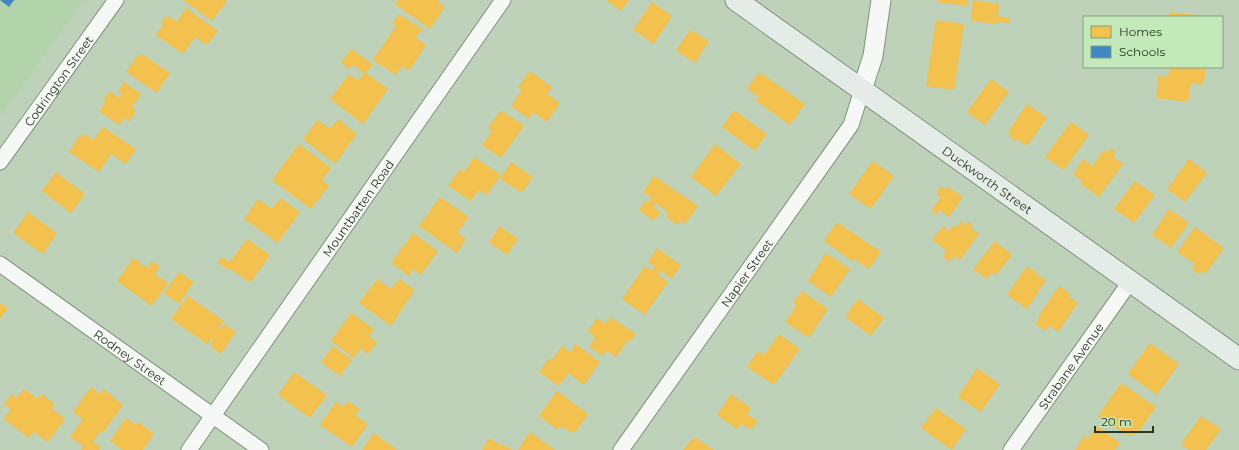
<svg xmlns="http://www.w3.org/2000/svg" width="1239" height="450" font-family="Montserrat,sans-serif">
	<rect width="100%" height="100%" fill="#bdd2b8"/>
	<path fill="#b3d4ab" d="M0,0h84l-84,116z"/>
	<g fill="#f2c14e">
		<path d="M183,0h43l1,1 -15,20z"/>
		<path d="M398,0h42l-2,3 7,4 -15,22 -35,-25z"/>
		<path d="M606,0h23l-8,11z"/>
		<path d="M937,0h31l-1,6 -30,-4z"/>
		<path d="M973,0l26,4 -1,12 12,2 -1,5 -12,-1v2l-26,-3z"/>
		<path d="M652,2l20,14 -18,28 -21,-14z"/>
		<path d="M186,8l32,23 -11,14 -12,-8 -12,17 -27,-19 7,-10 -2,-2 5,-7 2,2 1,-2 8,6z"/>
		<path d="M1169,12l36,4v1h-36z"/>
		<path d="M399,14l23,15 -6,9 10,7 -17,26 -7,-5 -6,9 -23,-15 23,-34 -4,-2z"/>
		<path d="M936,20l28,4 -10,66 -28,-4z"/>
		<path d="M690,30l19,11 -14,22 -19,-13z"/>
		<path d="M351,49l22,15 -7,9 22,16 -25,35 -33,-25 19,-25 9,7 6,-8 -11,-8 -3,4 -9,-6z"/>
		<path d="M142,54l28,19 -13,20 -31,-21 12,-17 3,1z"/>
		<path d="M1170,67h36l-2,14h-1l-1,4 -11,-2 -3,19 -32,-4 2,-22 10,1z"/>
		<path d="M530,71l22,16 -5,7 13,9 -13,19 -14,-10 -4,7 -18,-13 11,-16 -4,-3z"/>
		<path d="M759,72l46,32 -15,21 -34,-24 3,-4 -12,-8z"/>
		<path d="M991,79l18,13 -24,33 -18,-13z"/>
		<path d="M124,82l17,12 -9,13 4,4 -7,11 -5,-4 -5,7 -20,-14 7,-9 -3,-2 7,-9 9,7 3,-4 -4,-3z"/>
		<path d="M1027,104l20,14 -20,28 -11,-7 -1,2 -6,-4 2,-3 -3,-2z"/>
		<path d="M501,110l23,16 -23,32 -19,-13 10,-14 -4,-3z"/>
		<path d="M734,110l33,24 -12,17 -33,-24z"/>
		<path d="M338,119l19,15 -22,30 -32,-25 15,-19 12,9z"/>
		<path d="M1071,122l18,13 -25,35 -19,-13z"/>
		<path d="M103,127l33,22 -10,15 -15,-10 -12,18 -30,-20 11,-17 3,2 2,-3 9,6z"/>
		<path d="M299,144l32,24 -9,12 7,6 -18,23 -39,-29z"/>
		<path d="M715,144l26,20 -25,32 -25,-19z"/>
		<path d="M1111,148l5,4 -3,5 10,7 -24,33 -19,-14 2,-2 -9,-7 10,-15 9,7 12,-16 4,3z"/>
		<path d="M474,157l27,18 -14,20 -8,-5 -8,11 -23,-15 12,-17 4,3z"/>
		<path d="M1189,159l18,14 -22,29 -18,-13z"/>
		<path d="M873,161l21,15 -23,33 -22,-15z"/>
		<path d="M511,162l22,15 -11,16 -22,-14z"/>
		<path d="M56,172l29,22 -14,19 -29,-22z"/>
		<path d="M654,176l44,30 -13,18 -5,-3 -2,4 -12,-8 3,-4 -13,-10 -3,4 8,5 -7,9 -15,-11 7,-10 3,3 3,-5 -9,-6z"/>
		<path d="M1135,181l20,14 -21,28 -20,-14z"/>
		<path d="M941,186l5,3 2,-2 15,10 -14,20 -9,-7 -4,5 -5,-4 10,-14 -5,-3z"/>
		<path d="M440,197l29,20 -12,16 9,6 -9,14 -38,-27z"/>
		<path d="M280,198l20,14 -22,31 -34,-24 14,-20 14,10z"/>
		<path d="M1169,209l20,14 -18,25 -19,-13z"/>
		<path d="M28,212l29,21 -14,21 -30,-21z"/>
		<path d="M961,221l5,4 2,-4 5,4 -2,3 8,6 -19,26 -6,-4 -4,6 -7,-6 4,-5 -15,-11 11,-14 6,5 5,-6 3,2z"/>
		<path d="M837,222l44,30 -12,17 -15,-10 -2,2 -28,-20z"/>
		<path d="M500,226l18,13 -11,16 -18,-13z"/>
		<path d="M1195,227l29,21 -18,25 -4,-2 -3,4 -7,-6 3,-5 -18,-12z"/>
		<path d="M413,233l25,18 -17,24 -8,-6 -4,7 -18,-13z"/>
		<path d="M247,239l23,16 -20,28 -21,-15 -1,2 -10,-7 4,-6 8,5z"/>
		<path d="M994,242h2l16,13 -16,20 -4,-3 -5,7 -14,-10z"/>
		<path d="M657,248l24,17 -9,14 -11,-8 -3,4 10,7 -23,33 -23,-16 23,-33 7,5 3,-4 -7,-5z"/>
		<path d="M826,253l24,16 -19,28 -23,-16z"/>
		<path d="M133,258l14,10 5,-7 8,6 -5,7 13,9 -16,23 -35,-25z"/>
		<path d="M1026,267l10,4 -1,2 11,7 -19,29 -20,-14z"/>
		<path d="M179,272l15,10 -15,22 -15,-11z"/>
		<path d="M377,279l14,10 8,-10 16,11 -24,36 -32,-23z"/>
		<path d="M1059,286l11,7 -2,3 10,7 -20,29 -8,-6 -4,5 -11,-7 5,-6 -2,-1z"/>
		<path d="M802,291l26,18 -19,29 -24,-16 11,-16 -3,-3z"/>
		<path d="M188,296l36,25 -5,6 2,2 3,-5 12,8 -15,22 -11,-8 3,-5 -2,-2 -4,5 -36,-25z"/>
		<path d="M858,299l26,19 -13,18 -26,-19z"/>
		<path d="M0,303l8,5 -8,11z"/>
		<path d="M351,313l23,16 -5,7 8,6 -9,12 -7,-6 -7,10 -23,-17z"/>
		<path d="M610,317l26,17 -6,8 -2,-2 -12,17 -10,-6 -3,5 -14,-9 6,-10 -7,-6 9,-13 8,6z"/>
		<path d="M779,334l21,15 -26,36 -27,-18 11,-16 6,4z"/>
		<path d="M1150,343l29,21 -22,31 -29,-21z"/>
		<path d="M576,344l24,18 -16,23 -16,-12 -9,13 -20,-14 10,-14 3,2 10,-14 8,6z"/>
		<path d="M333,346l19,14 -12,16 -19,-14z"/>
		<path d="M977,368l23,16 -19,28 -23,-15z"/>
		<path d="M294,372l33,23 -17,23 -32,-23z"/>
		<path d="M1121,383l35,24 -19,27 -9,2 -30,-20z"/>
		<path d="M91,387l9,7 3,-5 20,16 -20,28 -3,-2 -7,11 8,5 -2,3h-18l2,-4 -13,-9 13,-18 -10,-7z"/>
		<path d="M24,389l14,10 4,-5 13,10 -4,4 14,11 -17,23 -14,-10 -5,6 -25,-19 7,-10 -7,-5 8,-10 4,4z"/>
		<path d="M557,391l31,23 -13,19 -2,-2 -1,2 -11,-7 -3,4 -19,-14z"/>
		<path d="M731,394l20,14 -4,6 11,7 -7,9 -10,-6 -4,5 -20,-14z"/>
		<path d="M348,401l12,8 -5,6 13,9 -16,23 -32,-22 16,-23 8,5z"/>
		<path d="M936,408l30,21 -14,21 -31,-22z"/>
		<path d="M1201,416l20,13 -15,21h-17l-8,-6z"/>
		<path d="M126,418l10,7 2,-3 16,12 -11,16h-21l-12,-9z"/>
		<path d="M1097,426l23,17 -5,7h-40l9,-14 4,3z"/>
		<path d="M530,432l25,18h-37z"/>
		<path d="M374,433l23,17h-35z"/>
		<path d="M694,437l20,13h-31z"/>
		<path d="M489,438l13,8 1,-2 9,6h-30z"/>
	</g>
	<path fill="#3f88c5" d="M0,0h14l-5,7z"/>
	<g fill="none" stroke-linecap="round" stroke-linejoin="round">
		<defs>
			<g id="minor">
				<path id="s1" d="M0,162l116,-162"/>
				<path id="s2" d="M0,264l261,186"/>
				<path id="s3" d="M189,450l314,-450"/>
				<path id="s4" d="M621,450l230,-325 11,-35"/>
				<path id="s5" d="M1011,450l119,-168"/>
			</g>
			<path id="tertiary" d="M862,90l11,-34 8,-56"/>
			<g id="secondary">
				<path id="s6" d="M736,0l503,359"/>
			</g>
		</defs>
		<use href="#minor" stroke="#81917d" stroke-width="17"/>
		<use href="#tertiary" stroke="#81917d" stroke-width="21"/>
		<use href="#secondary" stroke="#81917d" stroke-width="23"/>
		<use href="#minor" stroke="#f5f8f4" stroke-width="15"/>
		<use href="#tertiary" stroke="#f5f8f4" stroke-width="19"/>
		<use href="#secondary" stroke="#e5ece8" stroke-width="21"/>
	</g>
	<g text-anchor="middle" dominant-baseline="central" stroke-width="4" stroke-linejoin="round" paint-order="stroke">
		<g font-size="12" fill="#283624" stroke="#c3e9ba">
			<text stroke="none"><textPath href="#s1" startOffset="100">Codrington Street</textPath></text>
			<text stroke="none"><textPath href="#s6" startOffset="309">Duckworth Street</textPath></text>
			<text stroke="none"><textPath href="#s3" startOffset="295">Mountbatten Road</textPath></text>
			<text stroke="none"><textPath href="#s4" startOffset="217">Napier Street</textPath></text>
			<text stroke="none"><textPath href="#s2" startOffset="160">Rodney Street</textPath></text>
			<text stroke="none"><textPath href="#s5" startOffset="103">Strabane Avenue</textPath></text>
		</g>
	</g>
	<rect x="1083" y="16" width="140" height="52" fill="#c3e9ba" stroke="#85a17e"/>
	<rect x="1091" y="26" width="20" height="12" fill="#f2c14e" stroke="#85a17e"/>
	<text x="1119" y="36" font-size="12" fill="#283624">Homes</text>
	<rect x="1091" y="46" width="20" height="12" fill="#3f88c5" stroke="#85a17e"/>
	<text x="1119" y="56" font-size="12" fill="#283624">Schools</text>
	<path d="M1095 426v6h58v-6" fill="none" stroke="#283624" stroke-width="2"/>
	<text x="1101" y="426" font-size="12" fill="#283624" stroke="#c3e9ba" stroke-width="3" paint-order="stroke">20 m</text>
</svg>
